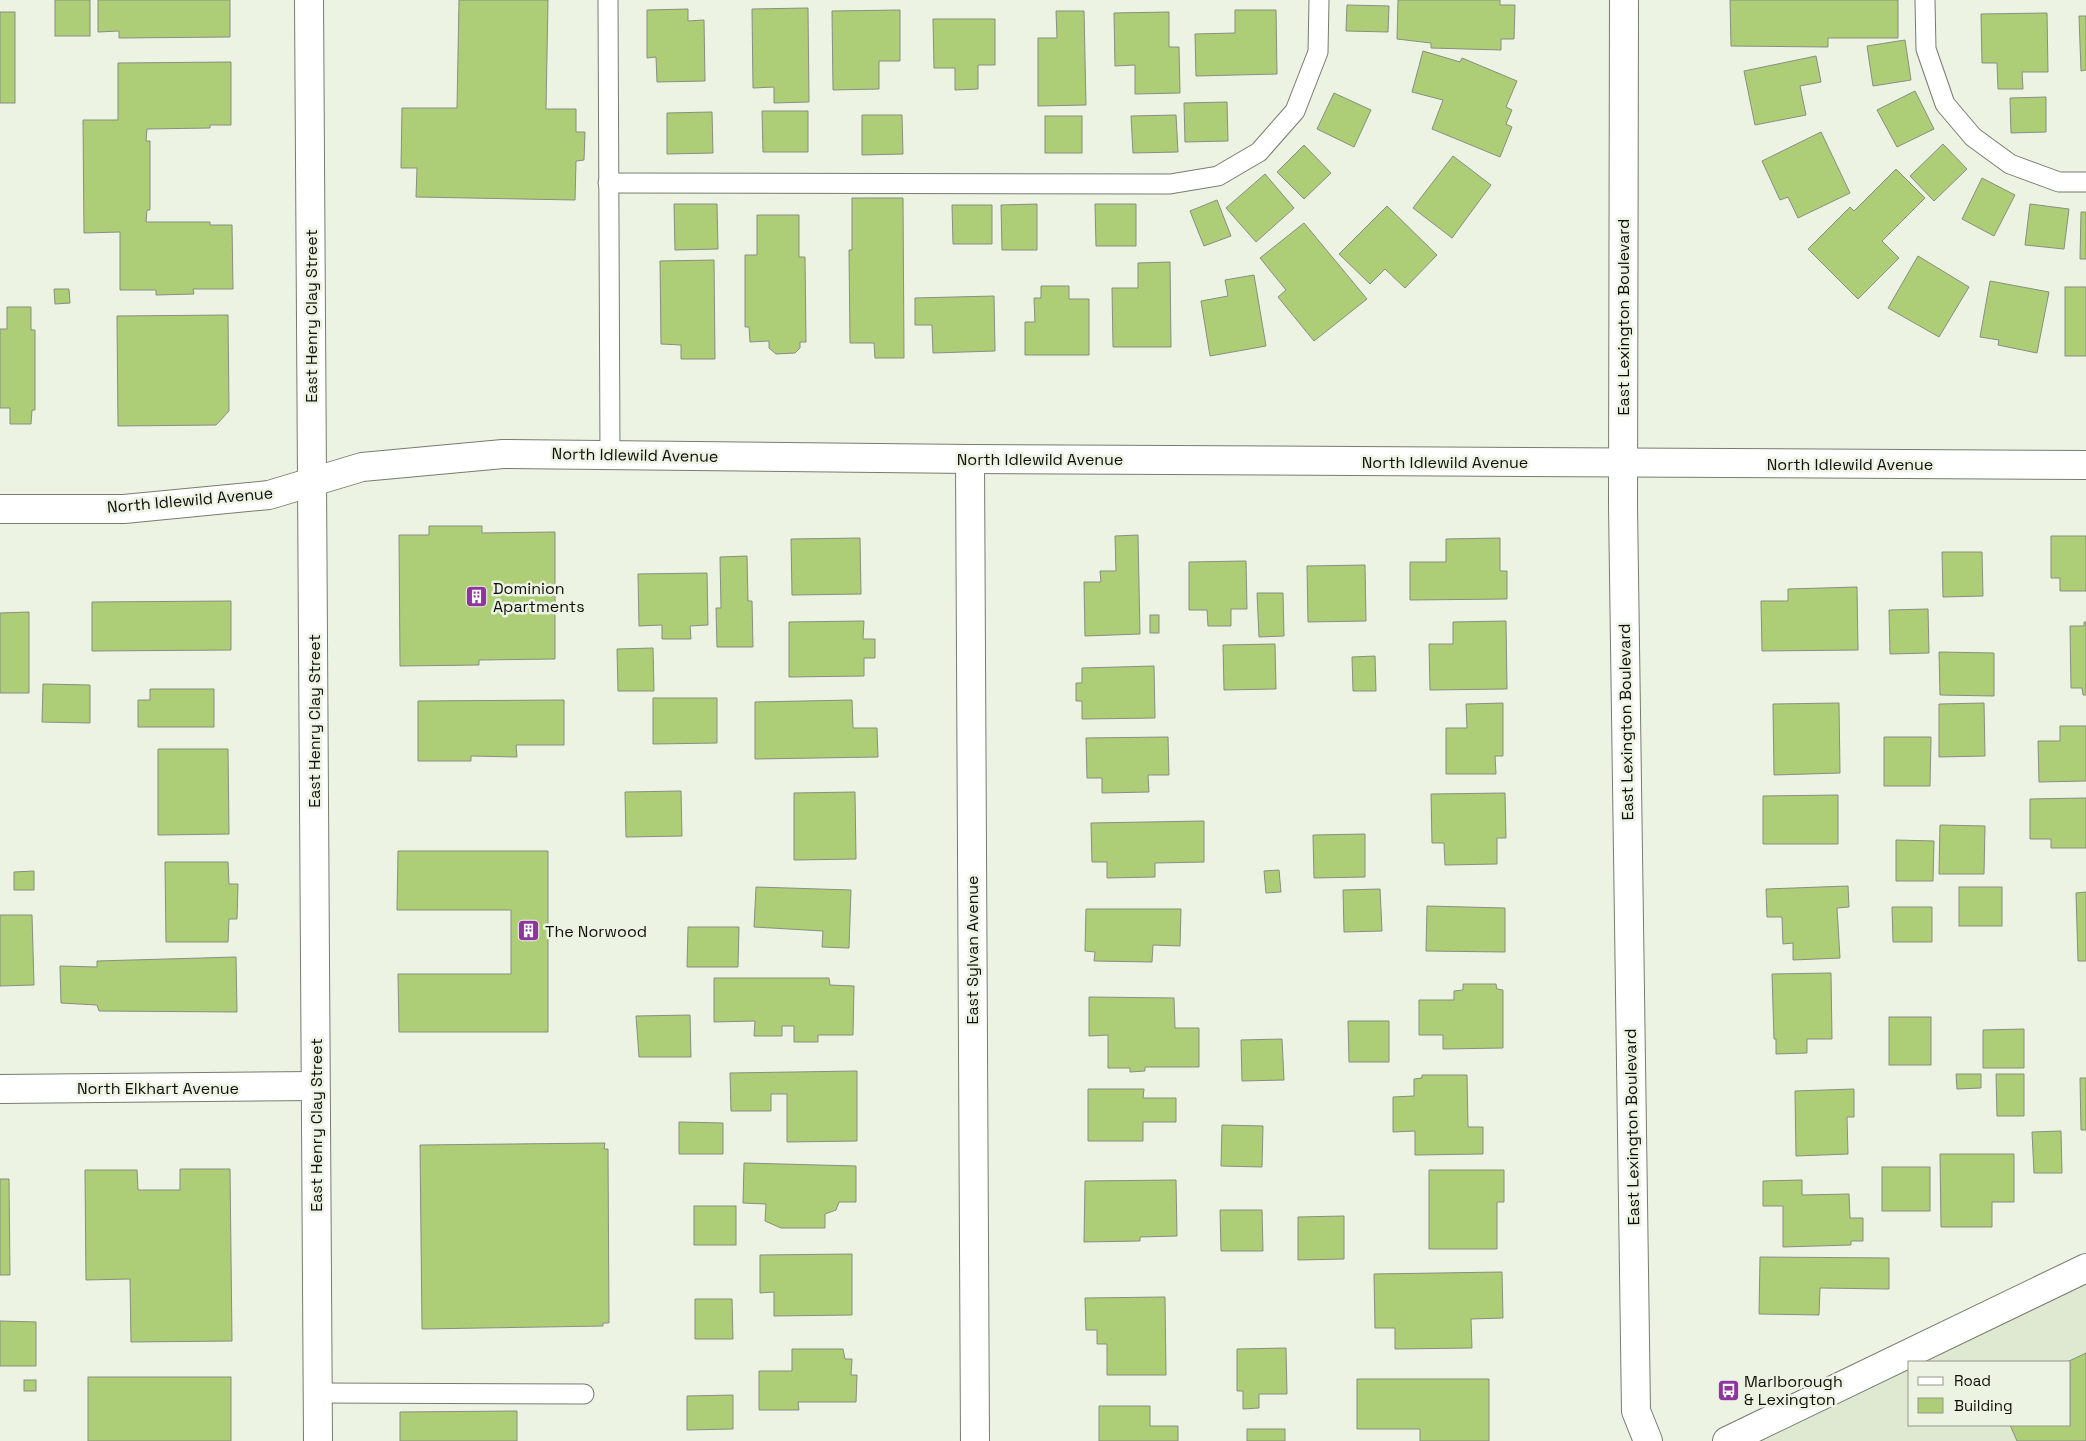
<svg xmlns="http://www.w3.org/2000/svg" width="2086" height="1441" font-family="'Space Grotesk',sans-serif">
	<rect width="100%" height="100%" fill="#ecf3e2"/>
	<path fill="#dfe9d2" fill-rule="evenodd" d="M2086,1268v173h-359zM1910,1362h160v63h-160z"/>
	<g fill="#adce76" stroke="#888f80">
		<rect x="55" y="0" width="35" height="36"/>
		<path d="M98,0h132v37l-111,1v-7l-21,1z"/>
		<path d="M459,0h89l-2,109h30v23h9l-1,28 -8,1 -1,39 -159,-3 1,-29h-16l1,-60h55z"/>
		<path d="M1398,0h102v5h15l-1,34h-13v11l-70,-2v-5l-34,-4z"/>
		<path d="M1730,0h168v38h-70v9l-97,-1z"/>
		<path d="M1347,5l42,1 -1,26 -42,-1z"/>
		<path d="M808,8l1,94 -35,1v-16l-21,1 -1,-79z"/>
		<path d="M688,9v12l16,-1 1,61 -48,1 -1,-25 -9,1v-48z"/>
		<path d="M900,10v51h-21v28l-46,1 -1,-79z"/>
		<path d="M1235,10h41l1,64 -81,2 -1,-42 40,-1z"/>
		<path d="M1056,11h28l2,94 -48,1v-68h19z"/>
		<rect x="0" y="12" width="15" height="91"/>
		<path d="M1169,12v35h10l1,46 -45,1v-29l-20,1 -1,-53z"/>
		<path d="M2047,13l1,59h-26l1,17h-25l-1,-26h-15l-1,-49z"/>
		<path d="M2079,16h7v54l-5,1z"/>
		<path d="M933,19h62v46h-17v24l-23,1v-22h-21z"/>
		<path d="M1905,40l6,40 -38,6 -6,-40z"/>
		<path d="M1423,51l37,11 2,-4 55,23 -11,26 6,3 -6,14 6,3 -12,30 -68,-28 11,-29 -31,-8z"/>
		<path d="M1816,56l5,26 -21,4 6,29 -51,10 -11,-54z"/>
		<path d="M231,62v63h-21v3l-63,1 -1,12h4v69h-3l-1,12h64v3h22l1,64h-40l1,5 -38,1v-5h-36v-58l-36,1 -1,-113h35v-57z"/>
		<path d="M1915,91l19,38 -37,18 -20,-37z"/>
		<path d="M1334,93l37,17 -17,37 -37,-18z"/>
		<path d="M2046,97v35l-35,1 -1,-35z"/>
		<path d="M1227,102l1,39 -43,1 -1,-39z"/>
		<path d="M762,111h46v41h-45z"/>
		<path d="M712,112l1,41 -46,1v-41z"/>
		<path d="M862,115h40l1,39 -41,1z"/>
		<path d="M1176,115l2,37 -45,1 -2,-37z"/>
		<rect x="1045" y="116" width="37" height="37"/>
		<path d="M1821,132l29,61 -52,25 -10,-21 -8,3 -18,-39z"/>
		<path d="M1943,144l24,25 -33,32 -24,-25z"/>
		<path d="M1304,145l27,28 -27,26 -27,-27z"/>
		<path d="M1453,156l38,29 -39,53 -39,-30z"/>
		<path d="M1896,169l29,29 -43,43 17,17 -41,41 -50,-50 42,-42 4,4z"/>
		<path d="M1265,174l29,34 -38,34 -30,-34z"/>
		<path d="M1982,178l33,17 -21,41 -32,-17z"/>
		<path d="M852,198h51l1,160h-29l-1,-15h-24l-1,-93h3z"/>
		<path d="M1217,200l14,36 -27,10 -14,-35z"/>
		<path d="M674,204h43l1,45 -43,1z"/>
		<path d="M1037,204v46h-35l-1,-45z"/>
		<path d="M1095,204h41v42h-40z"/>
		<path d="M2030,204l39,5 -5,40 -39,-4z"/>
		<path d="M952,205h40v39h-39z"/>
		<path d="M1387,206l50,49 -32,33 -20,-19 -15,15 -31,-30z"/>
		<path d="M2081,212h5v47h-6z"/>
		<path d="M757,215h42v42h6l1,85h-6v6l-5,5 -19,1 -7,-6v-7l-19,1 -1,-15h-4v-72h12z"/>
		<path d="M1304,223l63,76 -53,42 -36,-44 8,-7 -26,-32z"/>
		<path d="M1918,256l51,31 -30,50 -51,-29z"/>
		<path d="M714,260l1,99h-34v-14l-20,-1 -1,-83z"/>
		<path d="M1170,262l1,85h-58l-1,-59h26v-25z"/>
		<path d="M1254,275l12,71 -56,10 -9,-55 27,-5 -3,-16z"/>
		<path d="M1990,281l59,11 -12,61 -39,-8 1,-5 -19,-3z"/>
		<path d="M1041,286h28v13h20v56h-64v-33h10l-1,-24h7z"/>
		<rect x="2065" y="287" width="21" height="69"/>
		<path d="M54,289h15l1,14 -15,1z"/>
		<path d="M994,296l1,55 -62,2 -1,-28h-17v-27z"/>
		<path d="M7,307h24v23h4v80h-3l-1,14h-21v-16h-10v-79h7z"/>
		<path d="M228,315l1,96 -13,14 -98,1 -1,-110z"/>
		<path d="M429,526h53v7l73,-1v127l-76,1v5l-79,1 -1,-131h30z"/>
		<path d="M1138,535l2,99 -55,2 -1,-54h17l-1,-11h16l-1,-35z"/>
		<path d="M2051,536h35v55h-26v-13h-9z"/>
		<path d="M860,538l1,56 -69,1 -1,-56z"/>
		<path d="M1500,538v33h7v28l-97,1v-38h36v-23z"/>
		<path d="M1942,552h40l1,44 -40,1z"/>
		<path d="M747,556l1,45h4l1,46h-36l-1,-39h5l-1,-51z"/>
		<path d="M1246,561l1,48h-16v17h-23l-1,-16h-18v-48z"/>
		<path d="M1365,565l1,56 -58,1 -1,-56z"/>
		<path d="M707,573l1,52 -18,1 1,13h-29v-14l-23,1 -1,-52z"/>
		<path d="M1857,587l1,63 -96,1 -1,-50h27v-12z"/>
		<path d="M1257,593h26l1,43 -25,1z"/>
		<path d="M231,601v49l-139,1v-49z"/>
		<path d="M1928,609l1,44 -39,1 -1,-44z"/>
		<path d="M29,612v81h-29v-80z"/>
		<rect x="1150" y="615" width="9" height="18"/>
		<path d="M864,621l-1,18h12v19h-11v18l-75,1v-55z"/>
		<path d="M1506,621l1,68 -77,1 -1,-46h24v-22z"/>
		<path d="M2084,622h2v73h-3l-1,-7h-11l-1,-62h14z"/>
		<path d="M1275,644l1,45 -52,1 -1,-45z"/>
		<path d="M653,648l1,43h-36l-1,-42z"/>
		<path d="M1939,652l55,1v43l-54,-1z"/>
		<path d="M1375,656l1,35h-23l-1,-34z"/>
		<path d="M1154,666l1,52 -73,1v-18h-6v-18h6v-15z"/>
		<path d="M43,684l47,1v38l-48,-1z"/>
		<path d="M150,689h64v38h-76v-27h12z"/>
		<path d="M653,698h64v45l-64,1z"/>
		<path d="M564,700v45h-48l1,12 -46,-1v5h-53v-60z"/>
		<path d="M852,700l1,28h24l1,29 -123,2v-57z"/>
		<path d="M1503,703v53h-8l1,18h-50v-46h21l-1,-24z"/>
		<path d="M1839,703l1,70 -66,2 -1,-71z"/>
		<path d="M1984,703l1,53 -46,1v-53z"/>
		<path d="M2060,726h26v55l-47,1 -1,-41h22z"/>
		<path d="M1168,737l1,38h-21l1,17 -47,1v-15h-15l-1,-40z"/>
		<path d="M1884,737h47l-1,49h-46z"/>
		<path d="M158,749h70l1,85 -71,1z"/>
		<path d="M681,791l1,45 -56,1 -1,-45z"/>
		<path d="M855,792l1,67 -62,1v-67z"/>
		<path d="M1505,793l1,45h-9v26l-52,1 -1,-22h-12l-1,-49z"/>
		<path d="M1838,795v49h-75v-48z"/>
		<path d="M2086,798v50h-35v-9h-21v-40z"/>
		<path d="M1204,821v41l-49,1v14l-48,1v-16h-15l-1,-39z"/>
		<path d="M1940,825l45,1 -1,48h-45z"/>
		<path d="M1365,834v43l-51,1 -1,-43z"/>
		<path d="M1896,840l38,1 -1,40h-37z"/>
		<path d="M398,851h150v181h-149l-1,-58h113v-64h-114z"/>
		<path d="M165,862h63l1,22h9l-1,35h-8l-1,23h-62z"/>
		<path d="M1279,870l2,22 -15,1 -2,-22z"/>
		<path d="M34,871v19h-20v-18z"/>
		<path d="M1848,886l1,21 -12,1 3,50 -47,2v-17l-10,1 -1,-27h-15l-1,-28z"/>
		<path d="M756,887l95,3 -2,58 -27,-1 1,-16 -69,-4z"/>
		<rect x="1959" y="887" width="43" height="39"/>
		<path d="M1380,889l2,42 -38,1 -1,-42z"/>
		<path d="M2086,892v69h-8l-2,-68z"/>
		<path d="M1427,906l78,2v44l-79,-1z"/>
		<path d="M1892,907h40v35h-39z"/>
		<path d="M1086,909h95l-1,37 -27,-1 -1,17 -58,-1 1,-9 -10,-1z"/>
		<path d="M0,915h32l2,70 -34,1z"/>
		<path d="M688,927h51l-1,40h-51z"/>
		<path d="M236,957l1,55 -138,-1 -2,-6 -36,-2 -1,-37 37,1v-6z"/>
		<path d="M1831,973l1,66h-25v14l-31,1v-15h-2l-2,-65z"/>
		<path d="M714,978h115l1,7 24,1 -1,49h-35v7h-24v-16h-12v10h-28l1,-15 -41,1z"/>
		<path d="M1463,984h33l1,5 6,1v58l-60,1v-14h-24v-35h35v-9l9,-1z"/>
		<path d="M1089,997l85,1 1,30h24v39h-54v4l-15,1v-4h-22v-33l-19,1z"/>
		<path d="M690,1015l1,42h-52l-3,-41z"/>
		<rect x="1889" y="1017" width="42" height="48"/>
		<path d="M1348,1021h41v41h-40z"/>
		<path d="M2024,1029v39h-41v-38z"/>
		<path d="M1282,1039l2,41 -42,1 -1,-41z"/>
		<path d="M857,1071v70l-70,1v-48h-16v17h-40l-1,-38z"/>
		<path d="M1956,1074h25v14l-24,1z"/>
		<path d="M1996,1074h28v42h-27z"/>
		<path d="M1422,1075h45l1,52h15v27l-68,1v-24l-22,1v-35l21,-1v-17l8,-1z"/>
		<path d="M2080,1078h6v52h-5z"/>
		<path d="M1088,1089h56l-1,9h33v24h-33v19h-55z"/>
		<path d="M1854,1089v28h-7l1,37 -52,2 -1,-65z"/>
		<path d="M679,1122l44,1v31h-44z"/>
		<path d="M1222,1125l41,1 -1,41 -41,-1z"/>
		<path d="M2061,1131l1,42h-28l-2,-41z"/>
		<path d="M605,1143l-1,6h4l1,174h-6v3l-181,3 -2,-184z"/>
		<path d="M1940,1154h74v48h-22v25h-51z"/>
		<path d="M744,1163l112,3v36h-17l-3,8 -11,4v14h-44l-16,-7 1,-17 -23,-1z"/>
		<rect x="1882" y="1167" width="48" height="44"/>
		<path d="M180,1169h50l2,172 -101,1 -1,-63 -44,1 -1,-110h52l1,20h42z"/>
		<path d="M1429,1170h75v32h-7v47h-68z"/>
		<path d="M0,1179h9l1,96h-10z"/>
		<path d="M1176,1180l1,56 -37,1v4l-56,1 1,-61z"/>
		<path d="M1802,1180v15l47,-1 1,24h13v23h-12v4l-68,2v-41h-20v-25z"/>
		<rect x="694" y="1206" width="42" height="39"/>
		<path d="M1220,1210h42l1,41h-42z"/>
		<path d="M1344,1216v43l-46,1v-43z"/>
		<path d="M852,1254v61l-78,1v-24l-14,1v-38z"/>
		<path d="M1760,1257l129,1v31l-69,-1 -1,27 -60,-1z"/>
		<path d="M1502,1272l1,46 -32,1 1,29 -77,1v-21h-20l-1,-54z"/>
		<path d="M1165,1297l1,78h-59v-31h-10v-14h-11l-1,-32z"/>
		<path d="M695,1299h37l1,40h-38z"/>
		<path d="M0,1321l36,1v44h-36z"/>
		<path d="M1286,1348l1,46h-28v14l-16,1v-18h-6v-42z"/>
		<path d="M792,1349h51l2,10h7l-1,16h6l-1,27h-58l1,8h-40v-39h33z"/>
		<path d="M2086,1353v88h-69l-7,-16h60v-63h-3z"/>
		<rect x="88" y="1377" width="143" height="64"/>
		<path d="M1357,1379h132v62h-69v-12h-63z"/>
		<rect x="24" y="1380" width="12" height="11"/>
		<path d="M733,1395v34l-46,1v-34z"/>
		<path d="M1099,1406h51v20h28v15h-79z"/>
		<path d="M517,1411v30h-117v-29z"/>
		<rect x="1247" y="1429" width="38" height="12"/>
	</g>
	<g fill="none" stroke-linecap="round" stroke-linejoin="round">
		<defs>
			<g id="lane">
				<path d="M608,0l2,454"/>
				<path d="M1925,0l1,49 19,55 28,33 37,27 49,18h27"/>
				<path d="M608,183l562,1 48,-8 41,-24 36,-41 23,-59 1,-52"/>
				<path d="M317,1393l267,1"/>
			</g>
			<g id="street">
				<path d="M309,0l9,1441"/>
				<path d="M1624,0l-1,505 13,906 12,30"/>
				<path d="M970,459l5,982"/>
				<path d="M0,509h124l145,-14 93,-28 141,-13 467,5 1116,6"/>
				<path d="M0,1089l315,-3"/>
			</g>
			<path id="secondary" d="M1727,1441l359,-173"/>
		</defs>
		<use href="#lane" stroke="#777d6e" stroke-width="21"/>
		<use href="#street" stroke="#777d6e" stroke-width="30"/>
		<use href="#secondary" stroke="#777d6e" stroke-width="30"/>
		<use href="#lane" stroke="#fff" stroke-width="19"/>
		<use href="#street" stroke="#fff" stroke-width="28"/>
		<use href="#secondary" stroke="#fff" stroke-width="28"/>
	</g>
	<defs>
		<symbol id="building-square" viewBox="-11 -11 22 22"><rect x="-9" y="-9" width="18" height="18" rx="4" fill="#9035a0" stroke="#ecf3e2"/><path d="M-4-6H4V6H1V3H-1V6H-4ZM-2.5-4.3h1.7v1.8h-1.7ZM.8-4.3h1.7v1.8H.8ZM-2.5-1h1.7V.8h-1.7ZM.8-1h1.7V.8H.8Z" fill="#fff"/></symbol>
		<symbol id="bus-square" viewBox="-11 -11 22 22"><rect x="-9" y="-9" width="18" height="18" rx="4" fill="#9035a0" stroke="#ecf3e2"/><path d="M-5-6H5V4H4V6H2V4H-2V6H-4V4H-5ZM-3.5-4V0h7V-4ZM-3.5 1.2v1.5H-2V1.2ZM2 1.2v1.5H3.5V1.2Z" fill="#fff"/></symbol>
	</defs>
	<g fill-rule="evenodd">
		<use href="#building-square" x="464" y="584" width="25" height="25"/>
		<use href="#building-square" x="516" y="918" width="25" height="25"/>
		<use href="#bus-square" x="1716" y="1378" width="25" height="25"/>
	</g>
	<g text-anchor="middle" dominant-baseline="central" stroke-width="5" stroke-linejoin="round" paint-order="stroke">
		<g font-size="16" fill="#0d0f0a" stroke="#ecf3e2">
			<text transform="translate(311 316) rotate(-90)">East Henry Clay Street</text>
			<text transform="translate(1623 317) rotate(-90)">East Lexington Boulevard</text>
			<text transform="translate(635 455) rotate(1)">North Idlewild Avenue</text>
			<text x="1040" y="459">North Idlewild Avenue</text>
			<text x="1445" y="462">North Idlewild Avenue</text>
			<text x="1850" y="464">North Idlewild Avenue</text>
			<text transform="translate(190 500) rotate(-5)">North Idlewild Avenue</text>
			<text transform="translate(314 721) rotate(-90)">East Henry Clay Street</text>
			<text transform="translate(1626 722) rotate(-91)">East Lexington Boulevard</text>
			<text transform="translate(972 950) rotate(-90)">East Sylvan Avenue</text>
			<text x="158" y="1088">North Elkhart Avenue</text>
			<text transform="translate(316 1125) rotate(-90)">East Henry Clay Street</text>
			<text transform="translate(1632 1127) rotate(-91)">East Lexington Boulevard</text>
		</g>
		<g font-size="16" fill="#0d0f0a" stroke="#ecf3e2" text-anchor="start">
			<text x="493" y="588">Dominion<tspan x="493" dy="18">Apartments</tspan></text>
			<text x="545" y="931">The Norwood</text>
			<text x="1744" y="1381">Marlborough<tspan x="1744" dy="18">&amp; Lexington</tspan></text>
		</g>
	</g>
	<rect x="1908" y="1361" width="162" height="65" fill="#ecf3e2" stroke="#93988c"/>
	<rect x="1918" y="1377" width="25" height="8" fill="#ffffff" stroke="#93988c"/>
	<text x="1954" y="1386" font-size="15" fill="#0d0f0a">Road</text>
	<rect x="1918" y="1398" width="25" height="15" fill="#adce76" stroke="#93988c"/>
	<text x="1954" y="1411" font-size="15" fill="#0d0f0a">Building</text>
</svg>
